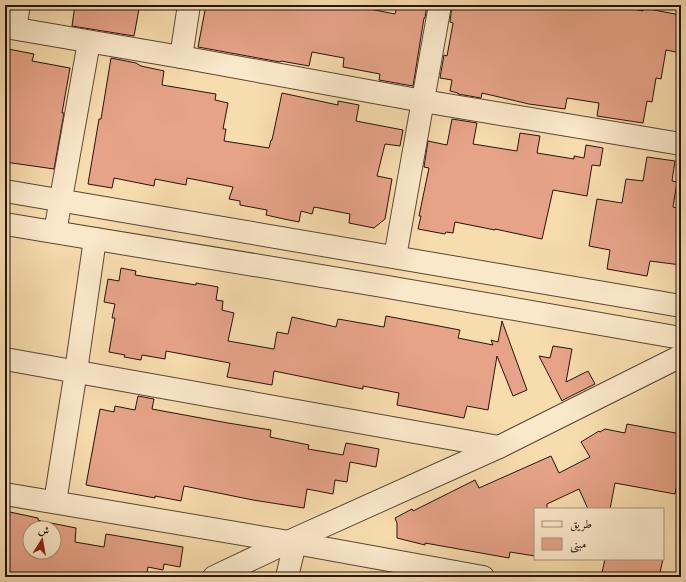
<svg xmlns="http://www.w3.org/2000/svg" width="686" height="582" font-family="'Old Standard TT',Amiri,serif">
	<rect width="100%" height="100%" fill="#f7dcad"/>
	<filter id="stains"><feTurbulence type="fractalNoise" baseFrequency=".005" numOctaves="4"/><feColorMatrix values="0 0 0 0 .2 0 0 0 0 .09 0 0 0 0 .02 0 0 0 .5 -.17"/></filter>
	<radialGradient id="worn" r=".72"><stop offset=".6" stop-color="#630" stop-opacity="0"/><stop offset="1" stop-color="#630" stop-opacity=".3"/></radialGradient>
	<g fill="#e6a388" stroke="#25140c" fill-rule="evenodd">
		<path d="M75,5h41l23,4 -5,27 -62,-10z"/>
		<path d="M206,5h144l45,9 2,-9h30l-2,13h-1l-11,68 -34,-6 1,-6 -37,-7 1,-9 -32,-6 -3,14 -28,-5 -1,1 -82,-15z"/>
		<path d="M452,5h160l31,6 1,-3 36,7 -3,15 4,1v22l-15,-3 -5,29 -5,-1 -4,24 -5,-1 -4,22 -46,-7 2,-13 -32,-5 -2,11 -36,-5 -47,-11 -1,5 -23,-4v-1l-8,-2 2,-11 -12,-2 4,-23 3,1 6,-33 -3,-1z"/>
		<path d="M8,49l26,5 -2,7 38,7 -8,45h2l-10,56 -49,-7v-92z"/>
		<path d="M111,58l25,5 5,3 23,5 -2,14 54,9 -1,6 13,3 -5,26h3l-2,12 45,7 2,-8h1l10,-47 56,12v-4l21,4 -3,16 47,9 -3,16 -15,-2 -8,32 15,3 -7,40 -11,9 -25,-5 1,-9 -36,-7 -2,7 -11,-3 -2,11 -15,-3 -18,-4 1,-5 -27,-5v-4l-11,-2 4,-12 -46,-9 -1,7 -31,-6 -1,7 -40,-8 -2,10 -24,-4 11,-65h2z"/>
		<path d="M452,119l25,4 -4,21 44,7 3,-18 20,3 -3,17 37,6v-3l10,2 2,-13 17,3 -3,18 -8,-1 -5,31 -34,-6 -11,49 -47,-10v1l-40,-8 -2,11 -7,-1 -1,2 -27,-5 3,-13h-2l10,-48 -5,-1 4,-26 19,4z"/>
		<path d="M647,157l28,4 -3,20 5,1 -4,25 8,2v56l-31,-4 -3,15 -40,-7 3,-19 -21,-4 8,-47 25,4 4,-24 17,2z"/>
		<path d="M121,268l15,3 -1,4 61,10v-2l22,4 -2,13 7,1 -1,9 12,3 -6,28 46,8 3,-17 11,2 4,-17 44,10 2,-8 46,8 2,-11 74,14 -2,8 35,7 -2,-5 7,2 4,-21 25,69 -14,6 -16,-40 -9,54 -21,-4 -3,12 -67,-13 2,-12 -36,-7v3l-89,-18 -2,14 -45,-8 3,-14 -64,-12 -1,8 -23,-4 -1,5 -17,-3 1,-2 -16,-3 6,-34h-3l3,-14 -11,-2 4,-23 11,2z"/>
		<path d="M553,346l19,3 -6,33 22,-11 7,13 -32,16 -1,1 -23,-45 11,2z"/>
		<path d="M138,396l16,3 -2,10 76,14 43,7 -1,7 39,8 -1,4 35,6 3,-12 33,6 -3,18 -26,-5 -3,20 -12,-2 -2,14 -26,-5 -3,19 -51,-8 -69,-14 -3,15 -26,-5v2l-69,-13 14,-76 14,3 1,-6 20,4z"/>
		<path d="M627,424l54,10v29l-6,31 -60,-11 -5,26h-22l-9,-20 -32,15v5h-12v47l-25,-4 -1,6 -84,-15v2l-28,-7v-15l-2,-5 17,-9 1,2 62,-31 4,8 72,-32 8,17 31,-16 -9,-15 18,-11 1,1 5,-3 20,4z"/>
		<path d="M5,511l33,7v2l3,1 35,7 -1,14 29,5 2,-13 77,13 -3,20 -16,-3 -1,6 -15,-3 -2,10h-141zM30,528h24v24h-24z"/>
		<path d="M605,559h58l-4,18h-58z"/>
	</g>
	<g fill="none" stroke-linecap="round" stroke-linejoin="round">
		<defs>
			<g id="minor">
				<path d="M5,27l176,30 242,44 258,43"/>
				<path d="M15,28l4,-23"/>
				<path d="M181,57l8,-52"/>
				<path d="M5,191l676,115"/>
				<path d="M5,224l377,62 299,52"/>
				<path d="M55,232l34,-190"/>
				<path d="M395,257l45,-252"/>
				<path d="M5,359l494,88"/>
				<path d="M5,494l290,49 188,34"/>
				<path d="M55,502l21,-131 19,-132"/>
				<path d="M214,577l74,-35 211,-95 182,-91"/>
				<path d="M287,577l8,-34"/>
			</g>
		</defs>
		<use href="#minor" stroke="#5a4634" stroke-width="24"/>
		<use href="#minor" stroke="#fae8ca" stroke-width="22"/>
	</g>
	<rect width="686" height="582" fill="none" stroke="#f7dcad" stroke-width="20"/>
	<rect x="6" y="6" width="674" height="570" fill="none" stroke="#25140c" stroke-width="2"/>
	<rect x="10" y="10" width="666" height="562" fill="none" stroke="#25140c"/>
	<rect x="534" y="508" width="130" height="52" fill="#fae8ca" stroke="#a5937e"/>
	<rect x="542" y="521" width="20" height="6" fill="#fae8ca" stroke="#a5937e"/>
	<text x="570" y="528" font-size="12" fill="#25140c">طريق</text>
	<rect x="542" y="538" width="20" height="12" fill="#e6a388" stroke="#a5937e"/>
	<text x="570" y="548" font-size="12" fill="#25140c">مبنى</text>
	<g transform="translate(42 540) rotate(11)"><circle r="19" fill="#fae8ca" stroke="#a5937e"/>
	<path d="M0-3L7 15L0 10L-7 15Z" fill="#8f2418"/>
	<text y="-6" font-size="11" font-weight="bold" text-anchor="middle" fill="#25140c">ش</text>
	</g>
	<rect width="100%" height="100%" filter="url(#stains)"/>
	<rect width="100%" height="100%" fill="url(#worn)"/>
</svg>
